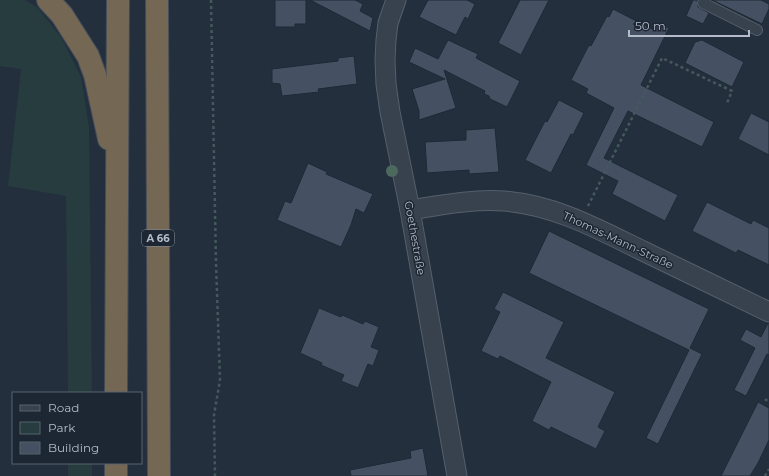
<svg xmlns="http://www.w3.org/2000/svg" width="769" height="476" font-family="Montserrat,sans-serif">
	<rect width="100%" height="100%" fill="#242f3e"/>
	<g fill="#263c3f">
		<path d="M0,0h25l12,7 24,30 20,40 8,50 3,266h-24l-2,-197 -58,-10 13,-117 -21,-3z"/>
		<rect x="68" y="463" width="24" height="13"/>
	</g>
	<g fill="#455162" stroke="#1f2835">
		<path d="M275,0h31v24h-11v3h-20z"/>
		<path d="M310,0h45l8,4 -3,7 13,7 -3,13z"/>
		<path d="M428,0h39l8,4 -7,15 -3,-2 -9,18 -37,-18z"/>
		<path d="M520,0h29l-28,55 -23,-12z"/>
		<path d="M693,0h4l1,7 11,6 -6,11 -17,-8z"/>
		<path d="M712,0h49l8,4v5l-7,15z"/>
		<path d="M613,9l41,21 3,-8 12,6 -28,57 73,37 -12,25 -74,-36 -24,47 74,37 -13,26 -53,-27 6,-13 -32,-16 28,-57 -28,-15 2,-4 -17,-9 18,-35 2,1 16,-30 2,1z"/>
		<path d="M448,40l30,14 -2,4 44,23 -13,26 -17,-8 -1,-3 -5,-2 1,-3 -41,-21 12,38 -37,12v-9l-7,-22 33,-10 -36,-17 6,-14 23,11z"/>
		<path d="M702,40l42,22 -12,25 -47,-24 10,-21z"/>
		<path d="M354,56l3,28 -39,5 1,3 -37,4 -2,-12 -8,-1v-14l66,-8v-3z"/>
		<path d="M559,100l25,13 -11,22 -2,-1 -20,39 -26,-13 20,-39 2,1z"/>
		<path d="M751,113l18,9v33l-31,-16z"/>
		<path d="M495,128l4,44 -30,2v-4l-42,3 -2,-31 41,-2v-10z"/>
		<path d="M308,163l19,9 -1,2 47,20 -9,19 -8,-4 -5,16 -10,22 -64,-27 8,-19 6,2z"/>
		<path d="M707,202l44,22 2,-4 16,8v37l-31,-15 -2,3 -44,-22z"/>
		<path d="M549,231l160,78 -19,39 12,6 -44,90 -12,-6 43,-88 -160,-77z"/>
		<path d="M503,292l61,30 -18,36 69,34 -17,35 7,4 -9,18 -45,-22 -2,3 -17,-9 19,-39 -51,-26 -2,3 -17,-8 19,-39 -6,-3z"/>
		<path d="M319,308l22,9 1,-2 21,9 2,-3 14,6 -8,20 8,3 -6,16 -5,-2 -10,24 -17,-7 3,-6 -23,-10 1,-2 -22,-10z"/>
		<path d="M768,323h1v32l-2,-1 -21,42 -12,-6 21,-42 -15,-8 6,-11 15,8z"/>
		<path d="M758,402l11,6v32l-11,23 -8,13h-29z"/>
		<path d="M423,448l5,28h-77l-1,-6 61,-12 -1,-7z"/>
	</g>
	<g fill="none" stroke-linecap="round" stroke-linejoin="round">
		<defs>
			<path id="service" d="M705,0l-2,3 54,27"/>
			<g id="minor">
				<path d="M396,0l-8,23 -2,17 -1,20 1,24 4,28 20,98 47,266"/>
				<path d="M410,210c32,-5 62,-11 94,-9 51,4 94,28 139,50 42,20 84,41 126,61"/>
			</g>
			<g id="motorway">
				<path d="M48,0l14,15 26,41 7,19 14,64"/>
				<path d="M157,0l2,476"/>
				<path d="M116,393l2,-393"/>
				<path d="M116,463v13"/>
			</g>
		</defs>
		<use href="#service" stroke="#565f6c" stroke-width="12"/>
		<use href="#minor" stroke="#565f6c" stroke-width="21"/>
		<use href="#motorway" stroke="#434c59" stroke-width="24"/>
		<g stroke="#44595c" stroke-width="2.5" stroke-dasharray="3 3" stroke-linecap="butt">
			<path d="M211,0l5,263 4,117 -6,35 1,61"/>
			<path d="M588,206l74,-148 70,33 -5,12"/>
			<path d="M765,399l4,3"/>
			<path d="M765,476l4,-7"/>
		</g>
		<use href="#service" stroke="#38414e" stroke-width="10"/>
		<use href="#minor" stroke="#38414e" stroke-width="19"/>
		<use href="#motorway" stroke="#746855" stroke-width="22"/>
	</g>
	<circle fill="#4b6a5d" cx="392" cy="171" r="6"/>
	<g text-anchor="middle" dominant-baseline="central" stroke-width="3" stroke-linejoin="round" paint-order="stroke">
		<rect fill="#1d2633" stroke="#878f9c" stroke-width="1" x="142" y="230" width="32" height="16" rx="3"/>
		<g font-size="10" font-weight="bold" fill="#b4bcc9">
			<text x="158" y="238">A 66</text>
		</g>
		<g font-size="11" fill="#b4bcc9" stroke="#1d2633">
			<text transform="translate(415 238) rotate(80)">Goethestraße</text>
			<text transform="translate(618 240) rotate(25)">Thomas-Mann-Straße</text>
		</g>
	</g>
	<rect x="12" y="392" width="130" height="72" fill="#1d2633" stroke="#59626f"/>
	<rect x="20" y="405" width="20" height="6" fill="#38414e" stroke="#59626f"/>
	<text x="48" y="412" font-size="12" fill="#b4bcc9">Road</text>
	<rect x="20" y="422" width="20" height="12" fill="#263c3f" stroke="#59626f"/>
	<text x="48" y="432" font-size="12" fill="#b4bcc9">Park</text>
	<rect x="20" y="442" width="20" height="12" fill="#455162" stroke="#59626f"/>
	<text x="48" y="452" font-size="12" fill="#b4bcc9">Building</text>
	<path d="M629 30v6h120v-6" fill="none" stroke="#b4bcc9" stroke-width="2"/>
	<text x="635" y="30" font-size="12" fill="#b4bcc9" stroke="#1d2633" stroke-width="3" paint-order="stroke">50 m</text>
</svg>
